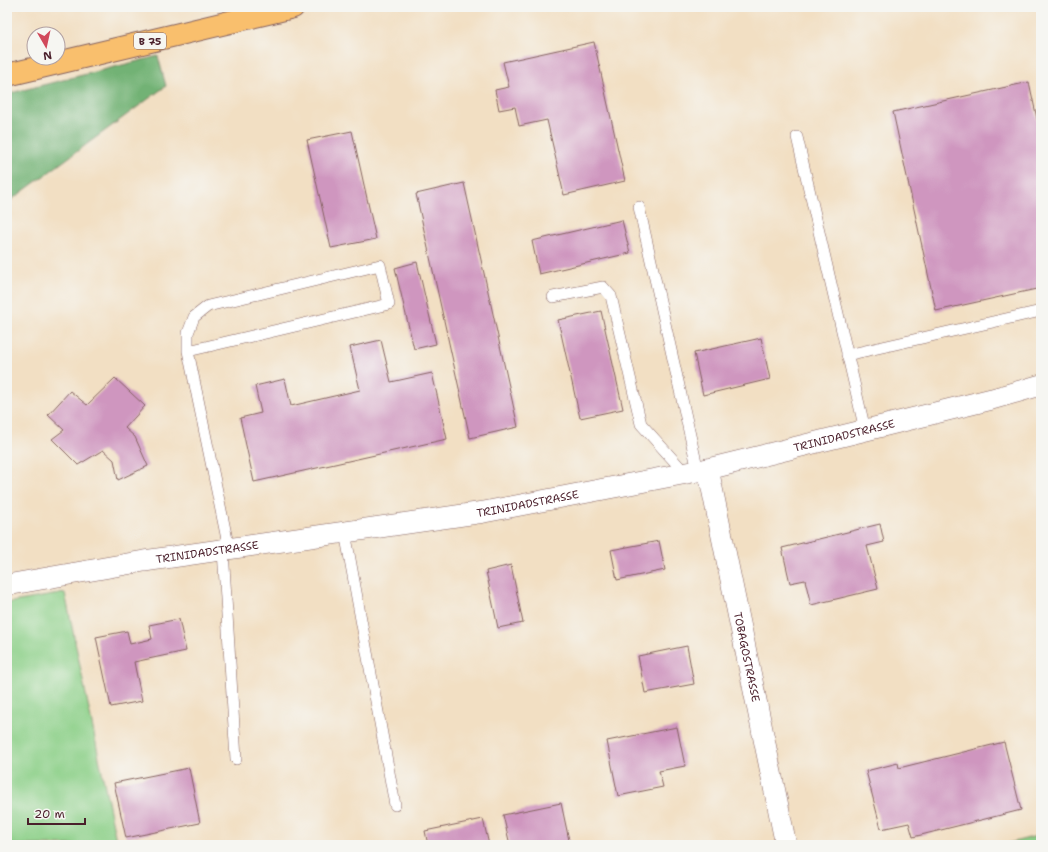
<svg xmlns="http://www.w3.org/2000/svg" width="1048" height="852" font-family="'Shantell Sans',sans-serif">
	<rect width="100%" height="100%" fill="#f6f6f2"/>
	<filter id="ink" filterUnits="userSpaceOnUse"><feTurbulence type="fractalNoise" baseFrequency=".025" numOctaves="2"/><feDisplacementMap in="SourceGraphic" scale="8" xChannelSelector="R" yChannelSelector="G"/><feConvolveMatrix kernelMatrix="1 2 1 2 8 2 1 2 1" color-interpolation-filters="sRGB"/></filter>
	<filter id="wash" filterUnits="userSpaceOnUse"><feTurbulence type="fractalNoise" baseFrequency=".012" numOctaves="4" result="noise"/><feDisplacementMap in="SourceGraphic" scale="16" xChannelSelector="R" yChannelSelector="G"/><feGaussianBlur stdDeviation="0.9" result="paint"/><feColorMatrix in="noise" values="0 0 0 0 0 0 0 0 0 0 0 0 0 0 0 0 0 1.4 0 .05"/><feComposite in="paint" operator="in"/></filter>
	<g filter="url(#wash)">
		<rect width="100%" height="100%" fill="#f2dfc3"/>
		<g fill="#8dd089" stroke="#6c785a">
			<path d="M65,593l52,252h-110v-242z"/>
			<path d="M1041,835v10h-39z"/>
		</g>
		<path fill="#72b275" stroke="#5e6850" d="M158,56l8,30 -159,117v-109z"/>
		<g id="blocks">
			<g fill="#cf96bf">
				<path d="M594,42l31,139 -61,14 -17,-75 -28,6 -4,-19 -16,3 -4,-20 14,-3 -6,-25z"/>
				<path d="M1029,82l12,55v151l-105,23 -43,-199z"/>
				<path d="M352,131l24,108 -45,9 -24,-108z"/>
				<path d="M464,183l54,244 -48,11 -54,-244z"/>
				<path d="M622,220l8,33 -91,21 -7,-33z"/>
				<path d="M417,262l19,82 -22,5 -19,-81z"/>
				<path d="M601,311l22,98 -43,9 -22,-98z"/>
				<path d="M761,338l9,41 -67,16 -9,-42z"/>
				<path d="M381,340l10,42 41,-9 15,66 -193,43 -14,-64 21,-5 -6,-27 30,-7 6,27 69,-16 -10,-43z"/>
				<path d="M115,378l30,28 -20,22 10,9 13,29 -30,14 -4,-20 -11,-10 -25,15 -26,-26 12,-9 -16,-15 22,-24 17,14z"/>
				<path d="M880,524l4,18 -17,4 11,43 -67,16 -6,-25 -15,3 -8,-35z"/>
				<path d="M659,541l6,29 -48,10 -6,-30z"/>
				<path d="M511,565l12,58 -25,5 -12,-57z"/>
				<path d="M179,619l7,32 -52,11 8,39 -31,6 -15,-70 31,-6 3,13 22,-5 -3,-14z"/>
				<path d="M687,646l7,38 -49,9 -7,-37z"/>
				<path d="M677,727l8,39 -26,5 4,16 -45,9 -11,-55z"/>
				<path d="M1004,742l17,68 -108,27 -4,-14 -28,6 -15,-58 32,-8 1,5z"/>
				<path d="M189,768l11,55 -74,15 -12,-55z"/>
				<path d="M561,803l9,42h-60l-7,-30z"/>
				<path d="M483,819l6,26h-61l-3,-14z"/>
			</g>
		</g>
	</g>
	<g filter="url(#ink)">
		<use href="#blocks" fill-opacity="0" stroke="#856260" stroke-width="1"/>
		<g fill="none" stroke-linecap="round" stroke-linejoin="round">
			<defs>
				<g id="service">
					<path d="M797,137l68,293"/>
					<path d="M639,207l59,264"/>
					<path d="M553,297l50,-10 8,9 30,128 44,49"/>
					<path d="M188,351l201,-47 -9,-39 -172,41 -14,11 -6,16v18l41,198"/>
					<path d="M847,355l194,-44"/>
					<path d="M345,532l50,273"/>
					<path d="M223,550l13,209"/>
				</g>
				<g id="minor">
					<path id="s1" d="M708,469l78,376"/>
					<path id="s2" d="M7,585l137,-24 340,-49 224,-43 284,-70 49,-14"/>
				</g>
				<path id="primary" d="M7,75l286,-68"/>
			</defs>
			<use href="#service" stroke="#856260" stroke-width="12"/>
			<use href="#minor" stroke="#856260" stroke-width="22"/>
			<use href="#primary" stroke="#856260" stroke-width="24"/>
			<use href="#service" stroke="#fff" stroke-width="11"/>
			<use href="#minor" stroke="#fff" stroke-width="21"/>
			<use href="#primary" stroke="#f9bf6d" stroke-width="22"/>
		</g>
	</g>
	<g text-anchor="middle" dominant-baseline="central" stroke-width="3.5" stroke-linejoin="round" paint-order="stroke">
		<rect fill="#f6f6f2" stroke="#7e6067" stroke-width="1" x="134" y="33" width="32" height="16" rx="3"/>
		<g font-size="10" font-weight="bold" fill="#4a1f2b">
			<text x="150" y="41">B 75</text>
		</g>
		<g font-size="11" fill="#4a1f2b" stroke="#f6f6f2">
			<text stroke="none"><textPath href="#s2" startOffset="851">TRINIDADSTRASSE</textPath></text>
			<text stroke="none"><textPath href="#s2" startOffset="527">TRINIDADSTRASSE</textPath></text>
			<text stroke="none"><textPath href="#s2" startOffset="203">TRINIDADSTRASSE</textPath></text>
			<text stroke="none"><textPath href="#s1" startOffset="192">TOBAGOSTRASSE</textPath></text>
		</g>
	</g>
	<rect width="1048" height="852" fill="none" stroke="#f6f6f2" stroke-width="24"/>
	<g transform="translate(46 46) rotate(171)"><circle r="19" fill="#f6f6f2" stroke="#b1a0a2"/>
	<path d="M0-3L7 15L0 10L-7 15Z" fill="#d1495b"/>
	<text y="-6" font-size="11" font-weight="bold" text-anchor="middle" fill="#4a1f2b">N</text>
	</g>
	<path d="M28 818v6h57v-6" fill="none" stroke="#4a1f2b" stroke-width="2"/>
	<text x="34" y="818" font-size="12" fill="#4a1f2b" stroke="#f6f6f2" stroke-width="3" paint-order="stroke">20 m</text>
</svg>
